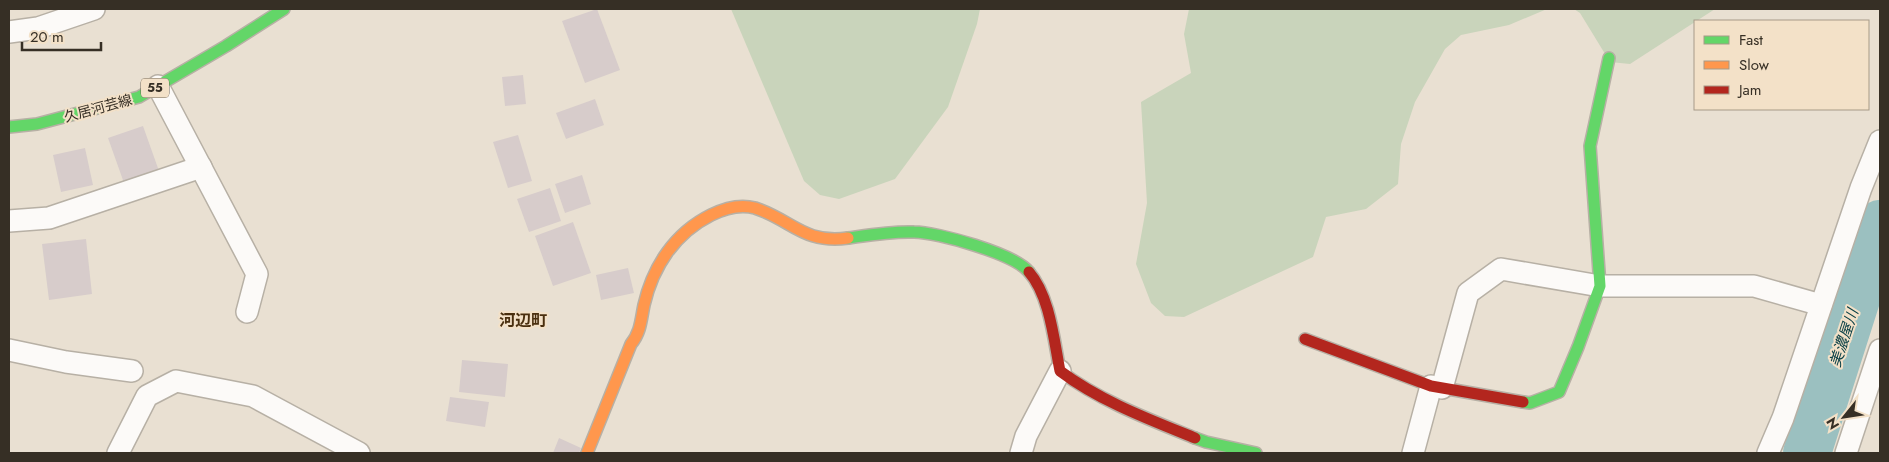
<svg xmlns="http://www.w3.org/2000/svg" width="1889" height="462" font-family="Jost,'Noto Sans JP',sans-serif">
	<rect width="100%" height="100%" fill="#e9e0d2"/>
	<g fill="#c9d4bb">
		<path d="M731,9h249l-3,15 -29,83 -53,72 -56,20 -19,-4 -16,-14z"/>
		<path d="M1189,9h358l-38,16 -48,10 -16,14 -30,53 -14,42 -3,40 -32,25 -40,8 -13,40 -129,60 -19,-1 -14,-13 -15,-39 11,-61 -6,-101 50,-29 -7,-39z"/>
		<path d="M1574,9h141l-85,55 -20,-2 -30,-49z"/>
	</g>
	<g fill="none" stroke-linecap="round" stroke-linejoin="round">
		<path stroke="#9bc0c0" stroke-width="48" d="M1807,453l73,-229"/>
	</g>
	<g fill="#d7cccb">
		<path d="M597,9l23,61 -35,13 -23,-62z"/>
		<path d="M523,75l3,29 -21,2 -3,-29z"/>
		<path d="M595,99l9,26 -38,14 -10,-26z"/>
		<path d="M143,126l16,45 -35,12 -16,-45z"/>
		<path d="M518,135l14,46 -24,7 -15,-46z"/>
		<path d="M85,148l8,37 -32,7 -8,-37z"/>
		<path d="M582,175l9,29 -26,9 -10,-29z"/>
		<path d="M550,188l11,33 -32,11 -12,-33z"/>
		<path d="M573,222l18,51 -38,13 -18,-50z"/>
		<path d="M86,239l6,55 -43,6 -7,-56z"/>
		<path d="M628,268l6,25 -33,7 -5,-25z"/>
		<path d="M462,360l46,4 -3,33 -46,-5z"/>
		<path d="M450,397l39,5 -4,25 -39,-6z"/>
		<path d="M559,438l22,10 -2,5h-26z"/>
	</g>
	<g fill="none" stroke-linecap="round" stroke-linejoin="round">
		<defs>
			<g id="street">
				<path d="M9,32l29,-4 56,-19"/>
				<path d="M158,86l99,188 -10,38"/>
				<path d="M9,221l40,-3 152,-51"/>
				<path d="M9,350l57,12 66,9"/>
				<path d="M1442,388l26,-95 33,-24 99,17h154l67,19"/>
				<path d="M118,453l29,-57 29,-15 77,15 106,57"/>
				<path d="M1021,453l5,-17 34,-65"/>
				<path d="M1413,453l18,-67"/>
				<path d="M1768,453l15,-35 78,-230 19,-47"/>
				<path d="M1846,453l34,-103"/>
			</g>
			<g id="fast">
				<path d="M9,127l28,-3 102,-27 87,-51 58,-37"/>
				<path d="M848,238c21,-3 44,-7 66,-6 23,0 101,22 115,40"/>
				<path d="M1523,402l7,1 29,-11 19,-45 22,-61 -10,-140 19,-88"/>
				<path d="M1195,438l11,4 50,11"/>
			</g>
			<path id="slow" d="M587,453l44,-109c10,-12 10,-25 13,-39 9,-39 31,-72 67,-90 14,-7 29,-11 44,-7 37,12 48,36 93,30"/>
			<g id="jam">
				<path d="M1029,272c21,24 25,69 31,99 40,30 88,48 135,67"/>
				<path d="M1305,339l126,47 92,16"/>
			</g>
		</defs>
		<use href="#street" stroke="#b7b0a5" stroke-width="24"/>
		<use href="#fast" stroke="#b7b0a5" stroke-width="14"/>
		<use href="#slow" stroke="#b7b0a5" stroke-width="14"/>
		<use href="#jam" stroke="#b7b0a5" stroke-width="14"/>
		<use href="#street" stroke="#fcfaf8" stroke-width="21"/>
		<use href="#fast" stroke="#63d668" stroke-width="11"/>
		<use href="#slow" stroke="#ff974d" stroke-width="11"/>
		<use href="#jam" stroke="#b3261e" stroke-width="11"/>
	</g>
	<g text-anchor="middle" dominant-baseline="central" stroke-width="4" stroke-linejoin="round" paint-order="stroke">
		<rect fill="#f3e1c8" stroke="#6f6456" stroke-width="1" x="141" y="78.5" width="28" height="19" rx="4"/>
		<g font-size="12" font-weight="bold" fill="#362f25">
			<text x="155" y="88">55</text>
		</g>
		<g font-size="14" fill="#362f25" stroke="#f3e1c8">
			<text transform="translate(98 108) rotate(-15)">久居河芸線</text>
		</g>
		<g font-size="15" font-style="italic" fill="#0a4046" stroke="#f3e1c8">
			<text transform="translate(1844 338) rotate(-72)">美濃屋川</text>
		</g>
		<g font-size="16" font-weight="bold" fill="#4a2f0f" stroke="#f3e1c8">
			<text x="523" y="320">河辺町</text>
		</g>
	</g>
	<rect width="1889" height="462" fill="none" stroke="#362f25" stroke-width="20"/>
	<rect x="1694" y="20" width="175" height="90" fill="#f3e1c8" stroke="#a79a87"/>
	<rect x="1704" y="36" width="25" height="8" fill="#63d668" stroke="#a79a87"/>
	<text x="1739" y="45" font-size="15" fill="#362f25">Fast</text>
	<rect x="1704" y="61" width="25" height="8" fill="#ff974d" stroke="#a79a87"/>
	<text x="1739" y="70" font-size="15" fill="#362f25">Slow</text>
	<rect x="1704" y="86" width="25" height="8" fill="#b3261e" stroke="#a79a87"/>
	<text x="1739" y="95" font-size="15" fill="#362f25">Jam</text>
	<g transform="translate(1844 417) rotate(240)" stroke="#f3e1c8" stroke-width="4" paint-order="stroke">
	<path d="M0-4L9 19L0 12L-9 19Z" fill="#362f25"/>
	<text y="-8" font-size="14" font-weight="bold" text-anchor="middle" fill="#362f25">N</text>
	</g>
	<path d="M22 42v8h79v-8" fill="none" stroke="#362f25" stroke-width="2.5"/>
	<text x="30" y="42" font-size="15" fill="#362f25" stroke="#f3e1c8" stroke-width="4" paint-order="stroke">20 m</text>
</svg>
